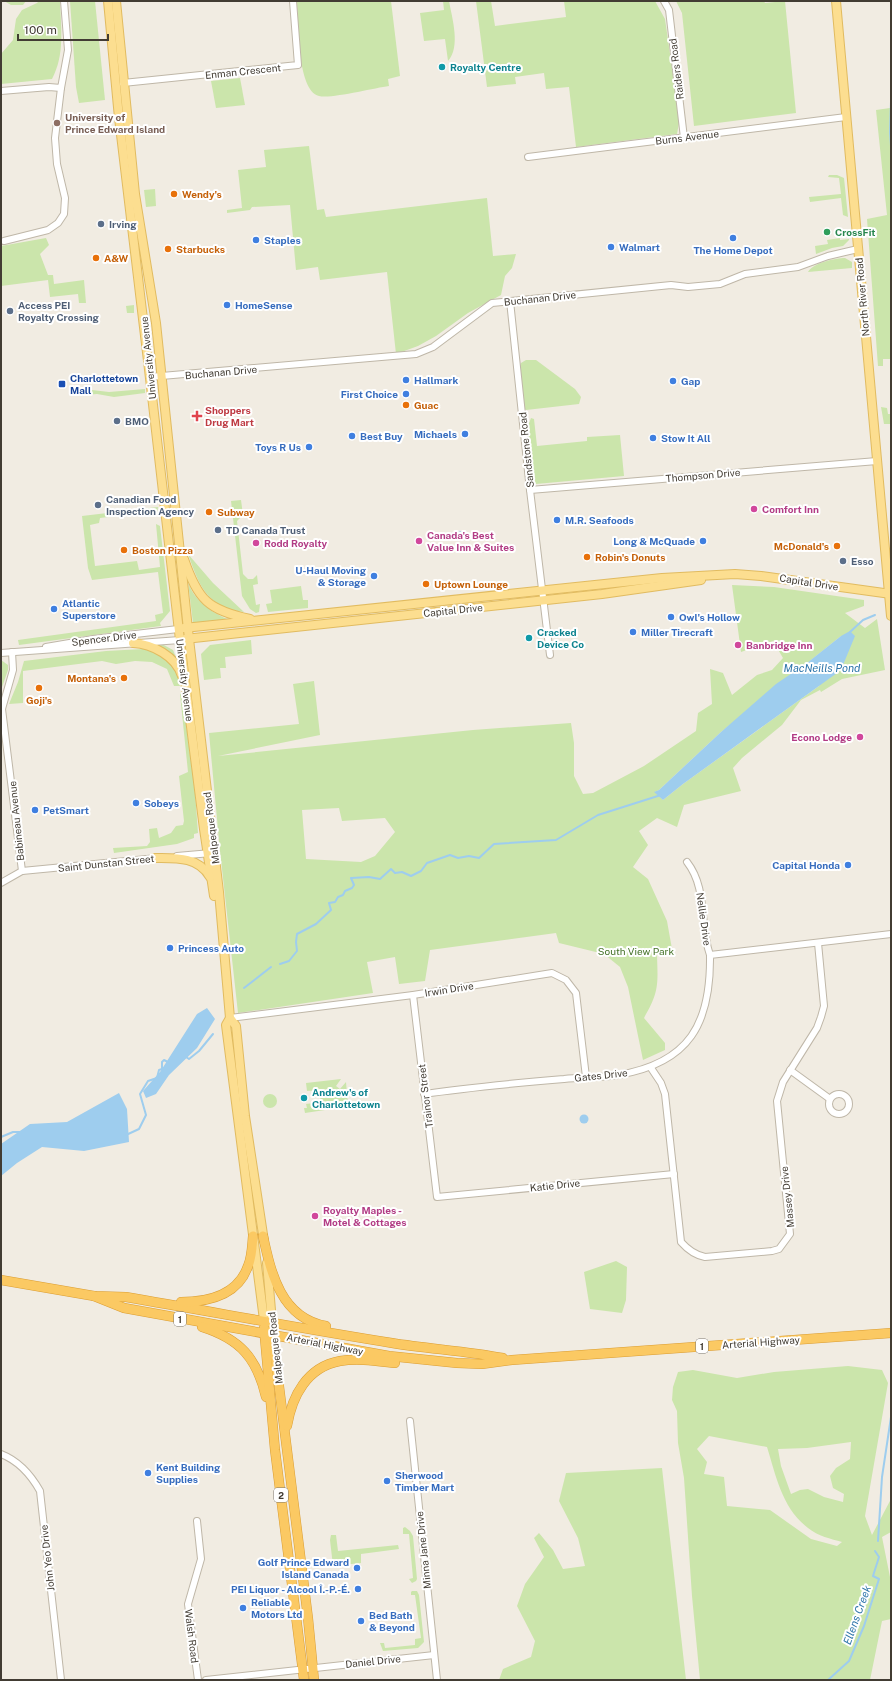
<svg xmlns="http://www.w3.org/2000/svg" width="892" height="1681" font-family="'Public Sans',sans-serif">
	<rect width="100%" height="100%" fill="#f1ece2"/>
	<g fill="#cbe5ab" fill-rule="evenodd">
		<path d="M4,1h22l-3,4h-12z"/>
		<path d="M39,1h21c1,27 5,54 -8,78l-51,5v-30l12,-14 3,-21 6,-9 15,-7z"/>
		<path d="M70,1h25l10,99 -26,3 -3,-16z"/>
		<path d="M297,1h94l9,75 -12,3 1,7c-15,2 -58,13 -70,10 -22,-5 -21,-76 -22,-95z"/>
		<path d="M443,1h6c3,17 12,46 -1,60l-3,-22 -21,2 -4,-28 24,-3z"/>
		<path d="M476,1h15l4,25 71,-9 -2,-16h91l10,18 13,90 1,14 -2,11 -101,13 -7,-60 -23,2 -2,-16 -29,4 1,7 -29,3z"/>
		<path d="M676,1h88l1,2 20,-2 11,112 -102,13 -12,-113z"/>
		<path d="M240,78l5,27 -29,3 -5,-27z"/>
		<path d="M890,108l1,251h-8v7h-5l-11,-147 20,-4 -11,-105z"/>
		<path d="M309,146l8,64 7,-1 2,8 161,-19 6,58 23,-2 -4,14 -7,8 -4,19 -33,18 -32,23 -18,10 -22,8 -9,-82 -67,8 -2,-13 -22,3 -6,-65 -38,2 -2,3 -23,3v-3l15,-2 -4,-38 28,-3 -2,-17z"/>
		<path d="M829,175h8l7,3 4,39 -5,-2 -2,-17 -31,4 -1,-5 32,-3 -2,-16 -11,-1z"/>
		<path d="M155,189l1,17 -10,1 -2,-17z"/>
		<path d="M46,238l3,7 -9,9 8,21h5l1,9 30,-4 2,23h-7l-1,-9 -28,3 -2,-17 -47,6v-40z"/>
		<path d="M840,238v2l9,-1v1l-6,6 -11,2 -16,6 -1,-8 13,-2 -1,-4z"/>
		<path d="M845,258l7,4v6l-44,4c5,-9 27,-14 37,-14z"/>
		<path d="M134,305v8h-7l-1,-7z"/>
		<path d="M526,360h10l39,29 6,8 -2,7 -53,6 -2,-2 -4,-42 1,-3z"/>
		<path d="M145,389v4l-31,4 -17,-3 -26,2v-5l21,-1 17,2z"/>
		<path d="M881,407l6,1 1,6h3v10h-7z"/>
		<path d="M531,418l3,1 3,27 50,-5v-4l33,-2 4,41 -88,8 -3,-7 -5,-51z"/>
		<path d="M241,500l2,15 -6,6 6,53 5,5h5l4,-4 1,9 -5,1 3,20 4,-1 -1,8 -3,1 -6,-4 -8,-13 -11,-95z"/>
		<path d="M158,507l-1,7 -5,2 -4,-4 -48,6 -1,5 -9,2 5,41 42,-5 2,9 21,-3 -4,-43 4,2 10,85 -10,12 1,3 -142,19 -1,-5 138,-19 -1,-6 8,-2 -5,-41 -66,8 -4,-12 -6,-52z"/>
		<path d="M188,554l25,29 31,29c-37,-4 -45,-27 -56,-58z"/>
		<path d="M188,582c6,19 24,31 42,38l-37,3z"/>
		<path d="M732,585l42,2 90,13v6l-19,7 20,15 12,-9 8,51 -43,9 -21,13 -1,-2 -19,10 -19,25 -40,33 -9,10 8,23 -57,14 -7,22 -20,-9 -18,13 9,14 -15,22 15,12 19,42 5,28 -15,6c1,30 2,37 -13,63l21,25v7l-22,10 -15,-73 -8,-20 -16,-13 -45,-11 -3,-10 -126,17 -5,31 -26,3 -4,-27 -28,5 6,31 -135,20 -18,-162 -11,-118 90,-9 -6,-40 21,-3 6,54 -102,21 255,-26 98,-7 3,20v33l9,18 10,-1 51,-27 52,-35 2,-18 14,-9 -2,-35 13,4 9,22 25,-20 15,-5 11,-12 -10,-17 -32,11zM841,636l-22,50 -136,98 -20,16 -8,-8 4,-2 62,-58zM339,808l3,13 43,-3 10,14 -20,24 -14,6 -55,-3 -4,-49z"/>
		<path d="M301,586l2,14h5v8l-40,4 -2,-8 6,-1 -2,-13z"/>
		<path d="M251,640l1,14 -27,3 1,11h-6l1,10 -17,2 -3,-26 9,-9z"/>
		<path d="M160,643l13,7 4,10 -26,-15z"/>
		<path d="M143,649c12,2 29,13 35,24 1,3 1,9 2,13h-6l-7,-17 -15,-7 -17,-1 -19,3 -14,-3 -79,10v32l-14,1 9,-22 6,-21 82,-10z"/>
		<path d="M1,660l7,5v5l-7,20z"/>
		<path d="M182,693l13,99 3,41 -4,1v4l-17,6 -63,9 -1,-5 34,-2 3,-4 -1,-13 8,-1 2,10 12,-5 5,-7 7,-1 1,-4 -5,-45 9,-4 -8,-78z"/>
		<path d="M341,1079l-5,7 4,3 6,-7 2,23 -16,2v2h-3l-1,-1h-3v2l-20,3 -1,-5h3l-1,-4 15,-2 -2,-12 -12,1 -1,-8z"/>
		<circle cx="270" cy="1101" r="7"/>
		<path d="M616,1261l11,6 -1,33 -4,13 -32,-4 -6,-37z"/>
		<path d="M848,1366l34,4 6,13 -23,133 7,19 19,-36v33l-9,5 9,45v37l-9,2 -12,59h-170l-8,-84 -8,-118 -6,-35 -1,-32 -5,-11 1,-13 5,-15 15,-2 44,8 37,-6zM709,1436l58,11c9,29 15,61 41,81 10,8 23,11 34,14l-5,4 -26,-7 -41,-29 -43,-4 -3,-29 -20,-3 3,-12 -10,-13zM851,1442l-1,17 -14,9 -6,8 3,12 11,6 -1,8 -19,-5 -16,-8 -8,1 -9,4 -10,-28 -3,-17 29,-1z"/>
		<path d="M662,1468l24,212h-187l4,-11 28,-12 4,-16 -18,-35 8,-22 19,-27 -10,-19 5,-5 14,17 10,19 22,-3 -7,-28 -19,-37 7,-28z"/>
		<path d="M405,1527l5,4 3,5 4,43 -1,2 -4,2 -3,-4 4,-1 -4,-44h-6v-6z"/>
		<path d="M331,1535h5l2,16 60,-6 1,4 -38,5v9l-28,3 -3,-26z"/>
		<path d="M412,1591h5l2,4 5,47 -6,6 -35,3 -3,-8h4l1,5 30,-3v-6l6,-1 -6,-43h-4v-3z"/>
	</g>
	<g fill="#9ecdee">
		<path d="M891,72v87l-2,-27z"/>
		<path d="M462,531l1,6 -12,2v-6z"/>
		<path d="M850,631l5,5 -12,29 -6,8 -154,111 -20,16 -9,-8 5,-2 62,-58 55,-48 31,-21 34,-27z"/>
		<path d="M207,1008l8,11 -18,29 -28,27 -13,19 -10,4 -3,-7 17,-19 37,-58z"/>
		<path d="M119,1093l8,16 2,33 -45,9 -42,-4 -25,16 -16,13v-32l29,-20 37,-2z"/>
		<circle cx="584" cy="1119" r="4.5"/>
	</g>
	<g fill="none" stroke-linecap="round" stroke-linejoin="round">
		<g stroke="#9ecdee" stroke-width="2">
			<path d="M850,632l13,-12 12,-5"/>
			<path d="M280,964l9,-3 8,-10 -1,-9 1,-8 19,-10 15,-14 -2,-7 6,-1 3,-5 5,-2 2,-4 7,-3 2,-3 -3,-7 18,-1 11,2 11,-10 4,4 7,-1 9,4 10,-5 6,-8 23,-8 8,3 11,-2 10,2 15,-14 62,-4 42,-25 63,-20"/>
			<path d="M244,988l27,-21"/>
			<path d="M186,1057l3,2 10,-8 14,-17"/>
			<path d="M126,1135l13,-6 7,-14 -6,-21 8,-13 9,-3 2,-8 3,-1v-7l2,-2 4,2"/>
			<path d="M1,1137l12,-5h8"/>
			<path d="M878,1541l4,-64 9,-60"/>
			<path d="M828,1680l21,-19 15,-35 15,-47 -6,-3 6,-19 -4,-6"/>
		</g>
		<defs>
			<g id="minor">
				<path d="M664,1l5,9 15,128"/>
				<path d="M123,83l175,-18 -5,-64"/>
				<path d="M1,91l48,-4 12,1 7,-38 -4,-49"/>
				<path d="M528,157l318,-40"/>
				<path d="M4,241l44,-11 10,-7 6,-9 1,-16 -8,-34 -2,-26 6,-50"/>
				<path d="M510,301l20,189 20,165"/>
				<path d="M150,377l266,-23 17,-7 59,-44 179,-18 17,2 32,-3 25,-10 53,-7 30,-11 30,-7"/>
				<path d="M530,490l347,-29"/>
				<path d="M46,647l47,-8 85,-10"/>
				<path d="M12,652l1,18 -11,39 20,162"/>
				<path d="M1,653l179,-13"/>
				<path d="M177,856l34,-3"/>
				<path d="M687,862c21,27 12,62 23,93"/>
				<path d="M1,883l21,-12 135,-13"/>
				<path d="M413,995l24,202 237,-23"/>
				<path d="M230,1018l183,-23 139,-22 14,7 10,13 10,84"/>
				<path d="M651,1068l10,15 4,11 16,148c7,8 14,13 24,15l67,-6 7,-2 11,-15 -13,-133 6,-19 34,-54 4,-11 3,-11 -6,-63"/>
				<path d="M790,1070l40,29"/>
				<circle cx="839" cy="1104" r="10"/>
				<path d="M424,1094c46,-7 93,-11 140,-15 18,-2 36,-1 54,-4 72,-12 93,-52 92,-120l181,-21"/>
				<path d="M410,1421l27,259"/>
				<path d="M1,1454c18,7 30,21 39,37l21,189"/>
				<path d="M197,1521l4,38 -13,45 10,76"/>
				<path d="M206,1680l228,-25"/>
			</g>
			<g id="major">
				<path d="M108,1l11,117 29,243 32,279 24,189 10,67"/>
				<path d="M116,1l19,193 21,129 33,316 30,253 11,126 6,8 9,90 19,125"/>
				<path d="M836,1l55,615"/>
				<path d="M184,559c14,41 24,51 66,60"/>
				<path d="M184,628l478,-50 73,-4 26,2 130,18"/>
				<path d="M185,639l417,-45 99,-14"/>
				<path d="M133,643c19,1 43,13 49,33"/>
				<path d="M154,858c21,0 44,-2 56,19"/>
				<path d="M230,1018l-4,7 38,295"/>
				<path d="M267,1263l5,59"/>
			</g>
			<g id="highway">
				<path d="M263,1236c8,37 18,82 63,90"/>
				<path d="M1,1280l93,16 32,1c88,15 177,32 266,46 37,6 75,8 111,15"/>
				<path d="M94,1296l30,12 265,48 68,7 25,1 30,-4 379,-27"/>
				<path d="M181,1302c27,0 57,-7 67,-36 4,-9 4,-20 5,-30"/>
				<path d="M202,1327c38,12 55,31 64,70"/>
				<path d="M264,1328l11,122 29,230"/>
				<path d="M272,1330l36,288 6,62"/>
				<path d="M287,1426c5,-30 20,-59 53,-65 18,-3 37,0 55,2"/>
			</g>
		</defs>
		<use href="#minor" stroke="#bfb7a8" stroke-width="8"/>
		<use href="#major" stroke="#e1bb60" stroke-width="10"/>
		<use href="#highway" stroke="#da9d33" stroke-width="10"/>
		<use href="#minor" stroke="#fff" stroke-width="6"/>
		<use href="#major" stroke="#fcde90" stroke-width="8"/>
		<use href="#highway" stroke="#fbc963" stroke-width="9"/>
	</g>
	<g fill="#0f9aa8" stroke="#fff" stroke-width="1.5">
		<circle cx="442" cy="67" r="4"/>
		<circle cx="529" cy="638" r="4"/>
		<circle cx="304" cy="1098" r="4"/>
	</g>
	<circle fill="#8d6e63" stroke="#fff" stroke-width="1.5" cx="57" cy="123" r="4"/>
	<g fill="#e8710a" stroke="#fff" stroke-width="1.5">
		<circle cx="174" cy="194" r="4"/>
		<circle cx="168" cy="249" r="4"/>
		<circle cx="96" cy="258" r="4"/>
		<circle cx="406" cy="405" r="4"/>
		<circle cx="209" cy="512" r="4"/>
		<circle cx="837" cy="546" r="4"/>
		<circle cx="124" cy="550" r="4"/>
		<circle cx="587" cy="557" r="4"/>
		<circle cx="426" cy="584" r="4"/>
		<circle cx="124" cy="678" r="4"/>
		<circle cx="39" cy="688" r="4"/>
	</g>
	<g fill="#5c6f8a" stroke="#fff" stroke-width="1.5">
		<circle cx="101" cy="224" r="4"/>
		<circle cx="10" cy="311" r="4"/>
		<circle cx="117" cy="421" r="4"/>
		<circle cx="98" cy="505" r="4"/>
		<circle cx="218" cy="530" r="4"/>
		<circle cx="843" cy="561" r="4"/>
	</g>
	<circle fill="#2e9e5b" stroke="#fff" stroke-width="1.5" cx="827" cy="232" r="4"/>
	<g fill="#3f7fe0" stroke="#fff" stroke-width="1.5">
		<circle cx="733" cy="238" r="4"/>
		<circle cx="256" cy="240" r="4"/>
		<circle cx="611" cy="247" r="4"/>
		<circle cx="227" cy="305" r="4"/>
		<circle cx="406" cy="380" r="4"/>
		<circle cx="673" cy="381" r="4"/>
		<circle cx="406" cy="394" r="4"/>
		<circle cx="465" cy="434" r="4"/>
		<circle cx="352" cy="436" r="4"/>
		<circle cx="653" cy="438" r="4"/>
		<circle cx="309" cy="447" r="4"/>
		<circle cx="557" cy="520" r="4"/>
		<circle cx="703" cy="541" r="4"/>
		<circle cx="374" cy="576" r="4"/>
		<circle cx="54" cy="609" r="4"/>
		<circle cx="671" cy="617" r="4"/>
		<circle cx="633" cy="632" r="4"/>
		<circle cx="136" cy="803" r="4"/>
		<circle cx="35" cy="810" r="4"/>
		<circle cx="848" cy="865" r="4"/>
		<circle cx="170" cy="948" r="4"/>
		<circle cx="148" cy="1473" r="4"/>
		<circle cx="387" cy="1481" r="4"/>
		<circle cx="357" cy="1568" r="4"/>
		<circle cx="358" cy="1589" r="4"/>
		<circle cx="243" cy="1608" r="4"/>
		<circle cx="361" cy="1621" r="4"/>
	</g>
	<rect fill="#1a4fb4" stroke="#fff" stroke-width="1.5" x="58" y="380" width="8" height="8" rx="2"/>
	<path fill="#e0444e" stroke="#fff" stroke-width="1.5" d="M195 410h4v4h4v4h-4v4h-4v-4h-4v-4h4z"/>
	<g fill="#d1479c" stroke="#fff" stroke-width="1.5">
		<circle cx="754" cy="509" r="4"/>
		<circle cx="419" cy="541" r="4"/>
		<circle cx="256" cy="543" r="4"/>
		<circle cx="738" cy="645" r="4"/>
		<circle cx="860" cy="737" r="4"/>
		<circle cx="315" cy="1216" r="4"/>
	</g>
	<g text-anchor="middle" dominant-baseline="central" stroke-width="4" stroke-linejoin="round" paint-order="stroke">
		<g fill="#fff" stroke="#7b7670" stroke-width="1">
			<rect x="174" y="1312" width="12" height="14" rx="3"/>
			<rect x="696" y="1339" width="12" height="14" rx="3"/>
			<rect x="274" y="1488" width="14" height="14" rx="3"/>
		</g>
		<g font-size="9" font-weight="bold" fill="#423c33">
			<text x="180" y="1319">1</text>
			<text x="702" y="1346">1</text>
			<text x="281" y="1495">2</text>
		</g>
		<g font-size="10" font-weight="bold" fill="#0d838f" stroke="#fff" text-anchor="start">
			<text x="450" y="67">Royalty Centre</text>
			<text x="537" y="632">Cracked<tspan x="537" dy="12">Device Co</tspan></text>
			<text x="312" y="1092">Andrew's of<tspan x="312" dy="12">Charlottetown</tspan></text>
		</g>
		<g font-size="10" fill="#423c33" stroke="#fff">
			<text transform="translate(676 69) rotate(-97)">Raiders Road</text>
			<text transform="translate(243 71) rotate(-6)">Enman Crescent</text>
			<text transform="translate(687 137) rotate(-7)">Burns Avenue</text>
			<text transform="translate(862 297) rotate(-95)">North River Road</text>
			<text transform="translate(540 298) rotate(-6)">Buchanan Drive</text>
			<text transform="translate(148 358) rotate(-96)">University Avenue</text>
			<text transform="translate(221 372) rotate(-5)">Buchanan Drive</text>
			<text transform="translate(526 450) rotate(-96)">Sandstone Road</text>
			<text transform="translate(703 475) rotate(-5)">Thompson Drive</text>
			<text transform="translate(809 582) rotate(9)">Capital Drive</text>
			<text transform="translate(453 610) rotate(-6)">Capital Drive</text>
			<text transform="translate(104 638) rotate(-7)">Spencer Drive</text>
			<text transform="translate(185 680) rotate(83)">University Avenue</text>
			<text transform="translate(16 821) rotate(-96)">Babineau Avenue</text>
			<text transform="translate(211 828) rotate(-97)">Malpeque Road</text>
			<text transform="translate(106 863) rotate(-6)">Saint Dunstan Street</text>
			<text transform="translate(704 919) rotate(82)">Nellie Drive</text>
			<text transform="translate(449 989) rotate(-9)">Irwin Drive</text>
			<text transform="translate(601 1075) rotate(-6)">Gates Drive</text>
			<text transform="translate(425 1096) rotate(-97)">Trainor Street</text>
			<text transform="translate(555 1185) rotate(-6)">Katie Drive</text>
			<text transform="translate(787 1197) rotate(-96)">Massey Drive</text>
			<text transform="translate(761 1342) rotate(-4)">Arterial Highway</text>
			<text transform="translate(325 1344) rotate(11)">Arterial Highway</text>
			<text transform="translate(275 1348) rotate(-96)">Malpeque Road</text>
			<text transform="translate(423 1550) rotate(-96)">Minna Jane Drive</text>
			<text transform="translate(47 1558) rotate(-96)">John Yeo Drive</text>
			<text transform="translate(192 1636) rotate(83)">Walsh Road</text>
			<text transform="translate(373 1661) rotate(-6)">Daniel Drive</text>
		</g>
		<g font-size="10" font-weight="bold" fill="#785e54" stroke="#fff" text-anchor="start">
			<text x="65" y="117">University of<tspan x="65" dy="12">Prince Edward Island</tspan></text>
		</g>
		<g font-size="10" font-weight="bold" fill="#c56008" stroke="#fff" text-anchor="start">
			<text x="182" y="194">Wendy's</text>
			<text x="176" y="249">Starbucks</text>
			<text x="104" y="258">A&amp;W</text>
			<text x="414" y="405">Guac</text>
			<text x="217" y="512">Subway</text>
			<text x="829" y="546" text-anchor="end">McDonald's</text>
			<text x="132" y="550">Boston Pizza</text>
			<text x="595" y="557">Robin's Donuts</text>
			<text x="434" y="584">Uptown Lounge</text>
			<text x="116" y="678" text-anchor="end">Montana's</text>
			<text x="39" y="700" text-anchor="middle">Goji's</text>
		</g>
		<g font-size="10" font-weight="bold" fill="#4e5e75" stroke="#fff" text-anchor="start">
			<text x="109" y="224">Irving</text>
			<text x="18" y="305">Access PEI<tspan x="18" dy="12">Royalty Crossing</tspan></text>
			<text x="125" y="421">BMO</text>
			<text x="106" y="499">Canadian Food<tspan x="106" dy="12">Inspection Agency</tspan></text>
			<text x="226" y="530">TD Canada Trust</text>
			<text x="851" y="561">Esso</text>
		</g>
		<g font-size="10" font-weight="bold" fill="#27864d" stroke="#fff" text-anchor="start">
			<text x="835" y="232">CrossFit</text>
		</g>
		<g font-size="10" font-weight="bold" fill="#366cbe" stroke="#fff" text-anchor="start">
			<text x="264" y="240">Staples</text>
			<text x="619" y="247">Walmart</text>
			<text x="733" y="250" text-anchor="middle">The Home Depot</text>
			<text x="235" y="305">HomeSense</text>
			<text x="414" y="380">Hallmark</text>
			<text x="681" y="381">Gap</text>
			<text x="398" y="394" text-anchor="end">First Choice</text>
			<text x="457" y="434" text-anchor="end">Michaels</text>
			<text x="360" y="436">Best Buy</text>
			<text x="661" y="438">Stow It All</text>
			<text x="301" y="447" text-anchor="end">Toys R Us</text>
			<text x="565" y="520">M.R. Seafoods</text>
			<text x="695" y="541" text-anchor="end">Long &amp; McQuade</text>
			<text x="366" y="570" text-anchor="end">U-Haul Moving<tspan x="366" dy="12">&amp; Storage</tspan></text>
			<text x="62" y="603">Atlantic<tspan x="62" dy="12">Superstore</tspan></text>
			<text x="679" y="617">Owl's Hollow</text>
			<text x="641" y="632">Miller Tirecraft</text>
			<text x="144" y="803">Sobeys</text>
			<text x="43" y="810">PetSmart</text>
			<text x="840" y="865" text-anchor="end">Capital Honda</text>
			<text x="178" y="948">Princess Auto</text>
			<text x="156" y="1467">Kent Building<tspan x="156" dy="12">Supplies</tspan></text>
			<text x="395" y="1475">Sherwood<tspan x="395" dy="12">Timber Mart</tspan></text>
			<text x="349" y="1562" text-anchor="end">Golf Prince Edward<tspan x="349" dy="12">Island Canada</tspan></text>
			<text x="350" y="1589" text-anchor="end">PEI Liquor - Alcool Î.-P.-É.</text>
			<text x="251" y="1602">Reliable<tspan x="251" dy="12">Motors Ltd</tspan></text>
			<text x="369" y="1615">Bed Bath<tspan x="369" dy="12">&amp; Beyond</tspan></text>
		</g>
		<g font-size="10" font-weight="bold" fill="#164399" stroke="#fff" text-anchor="start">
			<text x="70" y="378">Charlottetown<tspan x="70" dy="12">Mall</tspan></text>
		</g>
		<g font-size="10" font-weight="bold" fill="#be3a42" stroke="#fff" text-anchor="start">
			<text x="205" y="410">Shoppers<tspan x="205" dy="12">Drug Mart</tspan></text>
		</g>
		<g font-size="10" font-weight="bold" fill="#b23c85" stroke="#fff" text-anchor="start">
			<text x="762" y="509">Comfort Inn</text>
			<text x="427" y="535">Canada's Best<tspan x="427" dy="12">Value Inn &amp; Suites</tspan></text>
			<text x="264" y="543">Rodd Royalty</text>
			<text x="746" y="645">Banbridge Inn</text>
			<text x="852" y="737" text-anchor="end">Econo Lodge</text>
			<text x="323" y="1210">Royalty Maples -<tspan x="323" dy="12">Motel &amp; Cottages</tspan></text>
		</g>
		<g font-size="10" fill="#447228" stroke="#fff">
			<text x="636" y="951">South View Park</text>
		</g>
		<g font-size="11" font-style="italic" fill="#2f76ab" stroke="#fff">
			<text x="822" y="668">MacNeills Pond</text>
			<text transform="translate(857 1615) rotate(-70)">Ellens Creek</text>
		</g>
	</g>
	<rect width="892" height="1681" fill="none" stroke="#423c33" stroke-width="4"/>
	<path d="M18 34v6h90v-6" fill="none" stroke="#423c33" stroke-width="2"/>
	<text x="24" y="34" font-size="12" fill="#423c33" stroke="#ffffff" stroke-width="3" paint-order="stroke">100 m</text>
</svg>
